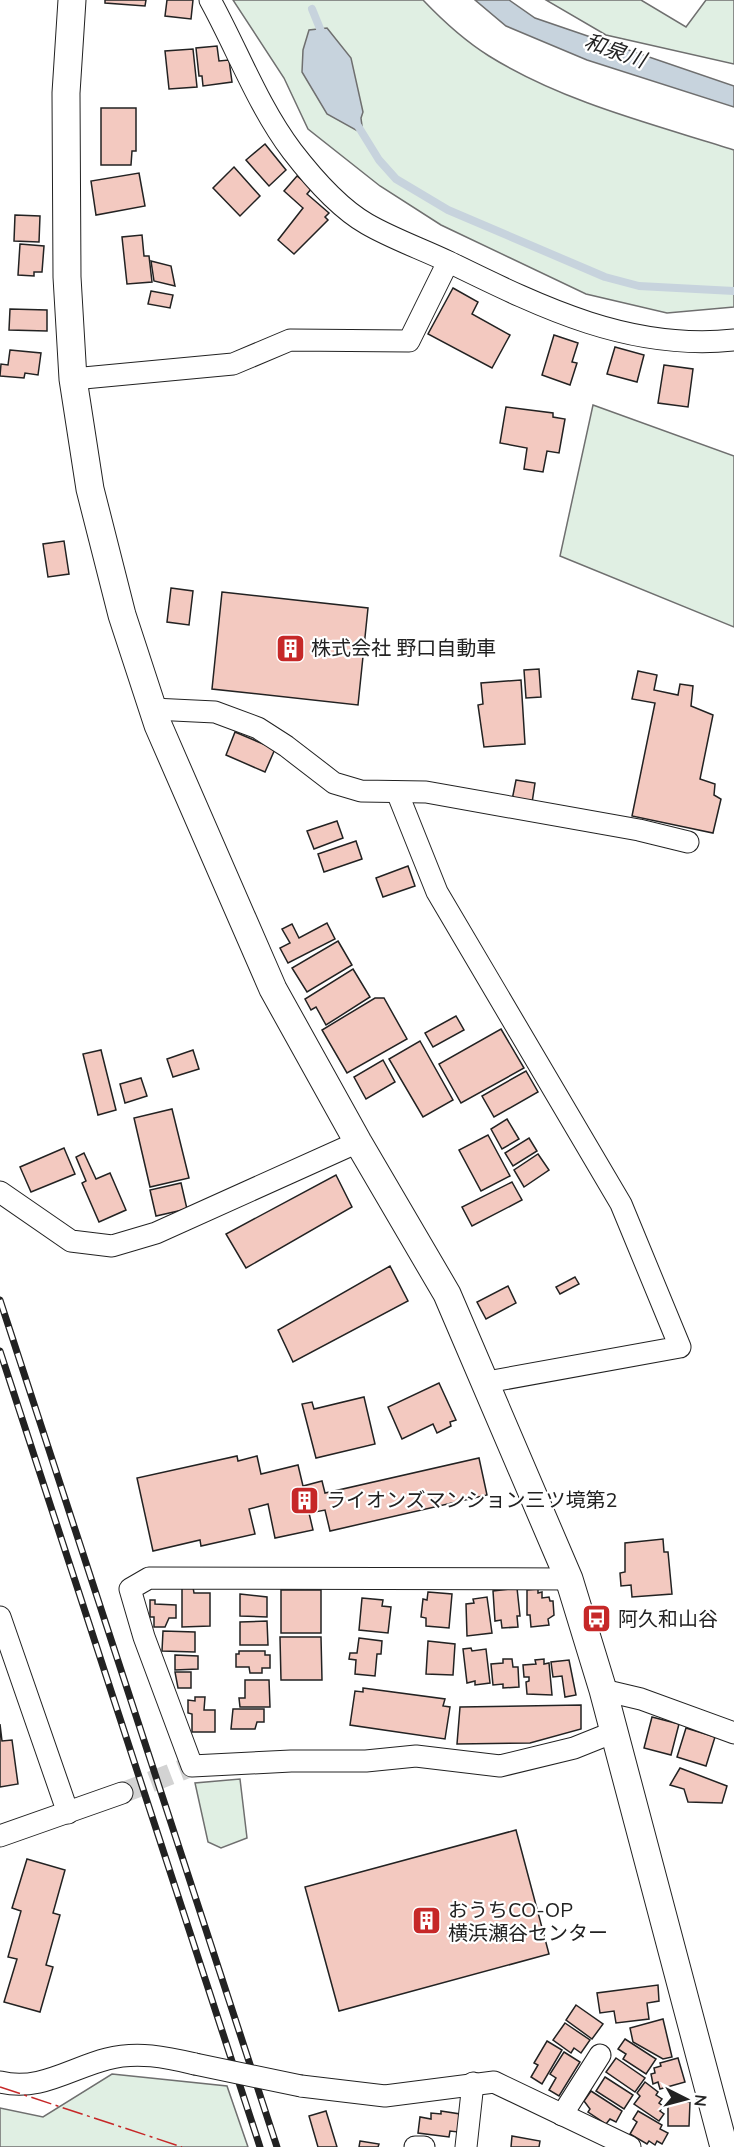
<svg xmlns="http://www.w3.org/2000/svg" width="734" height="2147" font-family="'Nunito Sans','Noto Sans JP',sans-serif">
	<rect width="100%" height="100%" fill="#fff"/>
	<g fill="#e0efe3" stroke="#6f6f6f" stroke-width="1.5">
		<path d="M233,0h190c20,21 42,41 66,56 74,46 163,68 245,94v157l-67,6 -81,-19 -145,-69 -61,-39 -72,-57 -24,-51z"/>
		<path d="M546,0h95l45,27 20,-27h28v64l-128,-29z"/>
		<path d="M593,405l141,51v171l-174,-71z"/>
		<path d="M240,1779l7,59 -26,10 -13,-6 -13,-59z"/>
		<path d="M112,2074l115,12 21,61h-248v-39l43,9z"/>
	</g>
	<g fill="#c7d3dd" stroke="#6f6f6f" stroke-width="1.5">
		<path d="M475,0h34l26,18 199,68v21l-147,-47 -81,-34z"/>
		<path d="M327,28l24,30 12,54 -2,6 2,16 -36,-20 -25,-42 1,-22 6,-20z"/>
	</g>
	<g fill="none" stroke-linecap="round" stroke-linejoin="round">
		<g stroke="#c7d3dd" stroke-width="8">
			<path d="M312,9l11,27"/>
			<path d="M358,126l21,34 17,19 52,31 157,67 34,9 95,5"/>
		</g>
	</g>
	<g fill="#f3c9c0" stroke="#222" stroke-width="1.5">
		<path d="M105,0h41l-1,6 -40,-3z"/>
		<path d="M167,0h26l-2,19 -26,-3z"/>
		<path d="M217,46l2,15 10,-1 3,22 -29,4 -1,-10h-3l-3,-28z"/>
		<path d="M193,49l4,38 -28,2 -4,-38z"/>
		<path d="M101,108h35v43h-4l-1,14h-30z"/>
		<path d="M265,144l21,26 -17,16 -23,-26z"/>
		<path d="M234,167l26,29 -20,20 -27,-28z"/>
		<path d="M139,173l6,33 -49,9 -5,-34z"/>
		<path d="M297,176l15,12 -5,6 22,19 -4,4 3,3 -34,34 -16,-14 25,-32 -19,-17z"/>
		<path d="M15,215l25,1 -1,26 -25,-1z"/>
		<path d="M142,235l2,21h5l3,26 -25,2 -5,-47z"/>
		<path d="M20,244l24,2 -2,26h-8v4l-16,-1z"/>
		<path d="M151,261l20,5 4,20 -21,-5z"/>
		<path d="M453,288l25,14 -6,12 38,21 -18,33 -64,-34z"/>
		<path d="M151,291l22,4 -3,13 -22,-4z"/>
		<path d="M10,309l37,1v21l-38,-1z"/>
		<path d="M554,335l24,8 -6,19 5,1 -7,22 -28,-10z"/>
		<path d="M615,347l29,8 -7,27 -30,-8z"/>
		<path d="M10,350l31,3 -3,22 -13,-2 -1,5 -24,-2 1,-12 7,1z"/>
		<path d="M664,365l29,4 -5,38 -30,-4z"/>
		<path d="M506,407l47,6v4l12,2 -6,34 -12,-2 -4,21 -19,-3 3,-21 -27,-5z"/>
		<path d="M64,541l5,33 -21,3 -5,-33z"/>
		<path d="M171,588l22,3 -4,34 -22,-3z"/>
		<path d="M222,592l146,16 -10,97 -146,-16z"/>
		<path d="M539,669l2,28 -15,1 -2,-28z"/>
		<path d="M638,671l19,4 -3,15 24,5 2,-11 13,2 -2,20 22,9 -13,64 15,5 -1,11 7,4 -8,34 -81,-17 23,-113 -23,-4z"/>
		<path d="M521,680l4,64 -41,3 -6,-42 5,-1 -2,-21z"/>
		<path d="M235,732l40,17 -10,23 -39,-17z"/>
		<path d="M516,780l19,3 -3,20 -20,-3z"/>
		<path d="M337,821l6,17 -29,11 -7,-18z"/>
		<path d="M356,841l6,18 -38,13 -6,-18z"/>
		<path d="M408,866l7,20 -32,11 -7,-19z"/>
		<path d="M327,923l8,16 -47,24 -8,-15 10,-5 -8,-14 10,-5 7,14z"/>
		<path d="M338,941l14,24 -45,27 -15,-24z"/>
		<path d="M353,969l17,28 -44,28 -10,-18 -5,3 -6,-11z"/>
		<path d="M375,998h9l23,41 -60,34 -25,-43z"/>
		<path d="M456,1016l8,14 -31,17 -8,-14z"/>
		<path d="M501,1029l23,39 -63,35 -22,-39z"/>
		<path d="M420,1041l33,59 -30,17 -34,-58z"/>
		<path d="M101,1050l15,60 -18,5 -15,-61z"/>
		<path d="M193,1050l6,19 -26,8 -6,-18z"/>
		<path d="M383,1060l12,22 -29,17 -12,-22z"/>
		<path d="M526,1071l12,21 -44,25 -12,-21z"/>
		<path d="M141,1078l6,18 -22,7 -5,-19z"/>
		<path d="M172,1109l17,69 -39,9 -16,-69z"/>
		<path d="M507,1119l12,20 -17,10 -11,-20z"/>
		<path d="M488,1135l22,41 -29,15 -22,-41z"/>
		<path d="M529,1138l8,13 -24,15 -8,-13z"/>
		<path d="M64,1148l11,26 -44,18 -11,-25z"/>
		<path d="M84,1153l12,26 14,-6 16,37 -27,12 -17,-39 4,-2 -10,-24z"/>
		<path d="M538,1154l11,16 -25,17 -10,-17z"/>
		<path d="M336,1175l16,32 -106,61 -20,-34z"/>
		<path d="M512,1182l10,18 -50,26 -10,-19z"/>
		<path d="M181,1183l6,26 -31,7 -6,-26z"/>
		<path d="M390,1266l18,35 -115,61 -15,-32z"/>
		<path d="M575,1277l4,7 -19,10 -4,-7z"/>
		<path d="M508,1286l8,17 -30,16 -9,-17z"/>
		<path d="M439,1383l17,37 -6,2 1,4 -14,7 -4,-9 -31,15 -14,-32z"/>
		<path d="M364,1397l11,47 -59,14 -14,-54 10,-2 2,7z"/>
		<path d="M237,1456l1,5 19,-5 4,18 37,-9 5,21 19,-5 3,12 154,-35 8,37 -157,36 -5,-21 -16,3 4,17 -38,8 -7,-34 -19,5 6,25 -54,12 -1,-6 -47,11 -16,-73z"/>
		<path d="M663,1539l1,13h4l4,42 -40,3 -1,-12 -10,1 -1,-13 5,-1v-29z"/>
		<path d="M182,1587h11l1,6h16v33l-28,1z"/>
		<path d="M517,1588l3,28h-3l1,11 -16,1 -1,-8 -6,1 -2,-30z"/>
		<path d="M538,1589v4l4,-1v6l7,-1 1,4h3l1,14 -6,4 1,6 -18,2 -1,-12h-3v-25z"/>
		<rect x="281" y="1590" width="40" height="43"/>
		<path d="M428,1592l24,2 -3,34 -23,-2v-8l-5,-1 2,-18 4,1z"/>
		<path d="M240,1594l27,3v20l-27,-1z"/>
		<path d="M487,1597l5,36 -25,3 -1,-32 8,-1 -1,-4z"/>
		<path d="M362,1598l21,2 -1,6 9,1 -3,26 -29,-3z"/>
		<path d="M150,1600h5v4l21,1v13h-7l-4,9h-11v-10h-4z"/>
		<path d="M267,1621l1,24h-28v-23z"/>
		<path d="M163,1631l32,1v20l-33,-1z"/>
		<path d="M280,1637h41l1,43h-41z"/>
		<path d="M359,1638l23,3 -1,13h-4l-2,22 -20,-2 1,-14 -7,-1 1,-6h7z"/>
		<path d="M428,1641l27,3 -2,31 -27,-1z"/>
		<path d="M471,1648l1,3 14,-2 4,34 -15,2v-4l-8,2 -4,-34z"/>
		<path d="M239,1651h26v4h5v13h-8v5h-12l-1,-6h-13v-13h3z"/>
		<path d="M175,1655l23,1v13l-23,1z"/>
		<path d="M503,1659h9l1,8h5l1,20 -16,1v-4l-10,1 -2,-21 12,-1z"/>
		<path d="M544,1659v5l5,-1 3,32 -25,-1 -1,-12 3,-1v-4h-5l-1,-12 13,-1 -1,-4z"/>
		<path d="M569,1660l7,35 -11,2 -3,-21 -9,1 -2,-15z"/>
		<path d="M175,1672h16v16h-13z"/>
		<path d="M245,1680h24l1,27h-30l-1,-9h6z"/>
		<path d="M363,1688l82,11 -2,7 7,1 -5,32 -95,-14 5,-34 8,1z"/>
		<path d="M195,1697h10l-1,13h11v22h-23v-18l-4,-1v-13l7,1z"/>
		<path d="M581,1705v24l-51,14 -73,1 3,-37z"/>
		<path d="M233,1709h31v13h-7l-2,7h-24z"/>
		<path d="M652,1717l27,7 -8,31 -27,-7z"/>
		<path d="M0,1724l2,17 10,-1 6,44 -18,3z"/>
		<path d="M686,1728l29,9 -9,29 -29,-9z"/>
		<path d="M680,1768l47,18 -5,17 -34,-1 -4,-13 -14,-4z"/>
		<path d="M516,1830l33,124 -210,57 -34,-124z"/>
		<path d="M27,1859l38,11 -12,43 7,2 -14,50 7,2 -13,45 -36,-10 13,-43 -9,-2 13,-46 -9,-3z"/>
		<path d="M658,1985l1,16 -12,2 2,16 -33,4 -2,-12 -14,2 -3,-20z"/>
		<path d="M576,2005l27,19 -11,15 -26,-19z"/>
		<path d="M663,2019l9,38 -9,2 -30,-17 -3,-14z"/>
		<path d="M565,2023l25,17 -9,13 -7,-5 -3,5 -18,-13z"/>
		<path d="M625,2039l31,20 -10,15 -23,-15 3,-5 -8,-5z"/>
		<path d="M547,2041l15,9 -20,34 -11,-7 7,-12 -4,-2z"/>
		<path d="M564,2052l16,10 -21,34 -10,-6 7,-12 -6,-4z"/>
		<path d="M616,2058l29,20 -10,14 -29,-20z"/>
		<path d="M678,2058l7,24 -25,7 -2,-7 -5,2 -2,-10 4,-1 -1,-5 7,-2 -1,-3z"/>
		<path d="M605,2077l28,18 -9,14 -28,-18z"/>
		<path d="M645,2082l13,10 -2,3 6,4 -3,4 4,3 -3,5 4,3 -5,7 -25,-17 6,-8 -3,-3z"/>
		<path d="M591,2091l31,20 -6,11 -6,-3 -4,5 -18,-12 2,-3 -6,-8z"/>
		<path d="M668,2101l22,1 -1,24h-21z"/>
		<path d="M326,2111l11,36h-19l-9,-31z"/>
		<path d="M441,2111l19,3 -2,18 -8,-1 -1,6 -31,-4 2,-16 11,2v-6l10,1z"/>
		<path d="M638,2111l24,14 -2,4 8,4 -6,11 -5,-3 -2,4 -6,-4 -2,3 -17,-10 7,-12 -4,-3z"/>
		<path d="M512,2136l28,5 -1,6h-28z"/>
		<path d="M360,2141l19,3 -1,3h-19z"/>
	</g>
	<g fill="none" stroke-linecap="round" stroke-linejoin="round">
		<path stroke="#d3d3d3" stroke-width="21" stroke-dasharray="21 10" stroke-linecap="butt" d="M122,1793l70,-27"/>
		<defs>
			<g id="minor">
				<path d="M210,0c27,49 48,106 82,151 20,26 47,57 75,73 26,15 55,25 82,38 92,45 180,89 285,78"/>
				<path d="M73,379l160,-15 57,-24 119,1 39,-79"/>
				<path d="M153,709l62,3 43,16 28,18 48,37 27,8 65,1 213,38 49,12"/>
				<path d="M397,792l40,100 184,312 59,143 -193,35"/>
				<path d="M0,1192l71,49 41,5 44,-13 202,-91"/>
				<path d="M569,1579l-420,-1 -19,11 14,48 48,129 99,-5h75l50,-5 84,10 74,-18 40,-16"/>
				<path d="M0,1617l68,196"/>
				<path d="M603,1690l38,9 93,34"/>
				<path d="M0,1836l122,-43"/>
				<path d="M0,2082c39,10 71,-14 107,-23 30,-8 59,-2 88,5"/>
				<path d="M301,2086l84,10 109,-14 136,65"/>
				<path d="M562,2115l38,-60"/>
				<path d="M415,2147h9"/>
				<path d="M466,2147l7,-64"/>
			</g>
			<path id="tertiary" d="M72,0l-6,93 1,184 6,102 17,110 32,126 36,110 115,264 85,153 89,152 122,285 34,111 121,457"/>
		</defs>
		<use href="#minor" stroke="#222" stroke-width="23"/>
		<use href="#tertiary" stroke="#222" stroke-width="29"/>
		<use href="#minor" stroke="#fff" stroke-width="21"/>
		<use href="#tertiary" stroke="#fff" stroke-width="27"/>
		<defs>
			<g id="rail">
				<path d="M0,1300l277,847"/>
				<path d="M0,1351l260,796"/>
			</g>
		</defs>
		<use href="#rail" stroke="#222" stroke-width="7"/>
		<use href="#rail" stroke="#fff" stroke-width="4.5" stroke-dasharray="14" stroke-linecap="butt"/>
		<defs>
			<path id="minor-bridge" d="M195,2064l106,22"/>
		</defs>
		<use href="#minor-bridge" stroke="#222" stroke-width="23" stroke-linecap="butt"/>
		<use href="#minor-bridge" stroke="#fff" stroke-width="21"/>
		<path stroke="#c62828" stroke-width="1.5" stroke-dasharray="21 4.5 3 4.5" stroke-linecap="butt" d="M0,2087l182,60"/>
	</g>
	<defs>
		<symbol id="building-square" viewBox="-11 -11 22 22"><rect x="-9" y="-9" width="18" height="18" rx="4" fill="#c62828" stroke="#fff"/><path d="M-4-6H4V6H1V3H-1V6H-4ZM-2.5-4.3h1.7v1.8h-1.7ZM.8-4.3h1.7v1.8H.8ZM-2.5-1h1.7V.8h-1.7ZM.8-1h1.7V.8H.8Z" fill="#fff"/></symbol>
		<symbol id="bus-square" viewBox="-11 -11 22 22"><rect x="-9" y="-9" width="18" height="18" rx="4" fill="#c62828" stroke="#fff"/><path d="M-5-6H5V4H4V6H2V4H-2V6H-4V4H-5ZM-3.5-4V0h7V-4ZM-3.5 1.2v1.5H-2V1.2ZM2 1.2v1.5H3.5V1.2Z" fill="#fff"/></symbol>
	</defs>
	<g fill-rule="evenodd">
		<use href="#building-square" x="274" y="632" width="33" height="33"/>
		<use href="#building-square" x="288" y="1484" width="33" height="33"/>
		<use href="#bus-square" x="580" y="1602" width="33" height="33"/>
		<use href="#building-square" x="410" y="1904" width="33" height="33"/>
	</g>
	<g text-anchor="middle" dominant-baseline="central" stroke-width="4.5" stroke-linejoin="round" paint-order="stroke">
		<g font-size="20" fill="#222" stroke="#fff" text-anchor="start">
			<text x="311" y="648">株式会社 野口自動車</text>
			<text x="326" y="1500">ライオンズマンション三ツ境第2</text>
			<text x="618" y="1619">阿久和山谷</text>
			<text x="448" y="1910">おうちCO-OP<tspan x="448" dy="23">横浜瀬谷センター</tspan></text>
		</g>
		<g font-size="21" font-style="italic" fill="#222" stroke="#fff">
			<text transform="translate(615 51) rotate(19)">和泉川</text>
		</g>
	</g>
	<g transform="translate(686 2099) rotate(96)" stroke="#ffffff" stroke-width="4.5" paint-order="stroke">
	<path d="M0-4.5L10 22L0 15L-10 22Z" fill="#222222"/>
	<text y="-9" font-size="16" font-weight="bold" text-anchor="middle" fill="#222222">N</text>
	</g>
</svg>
